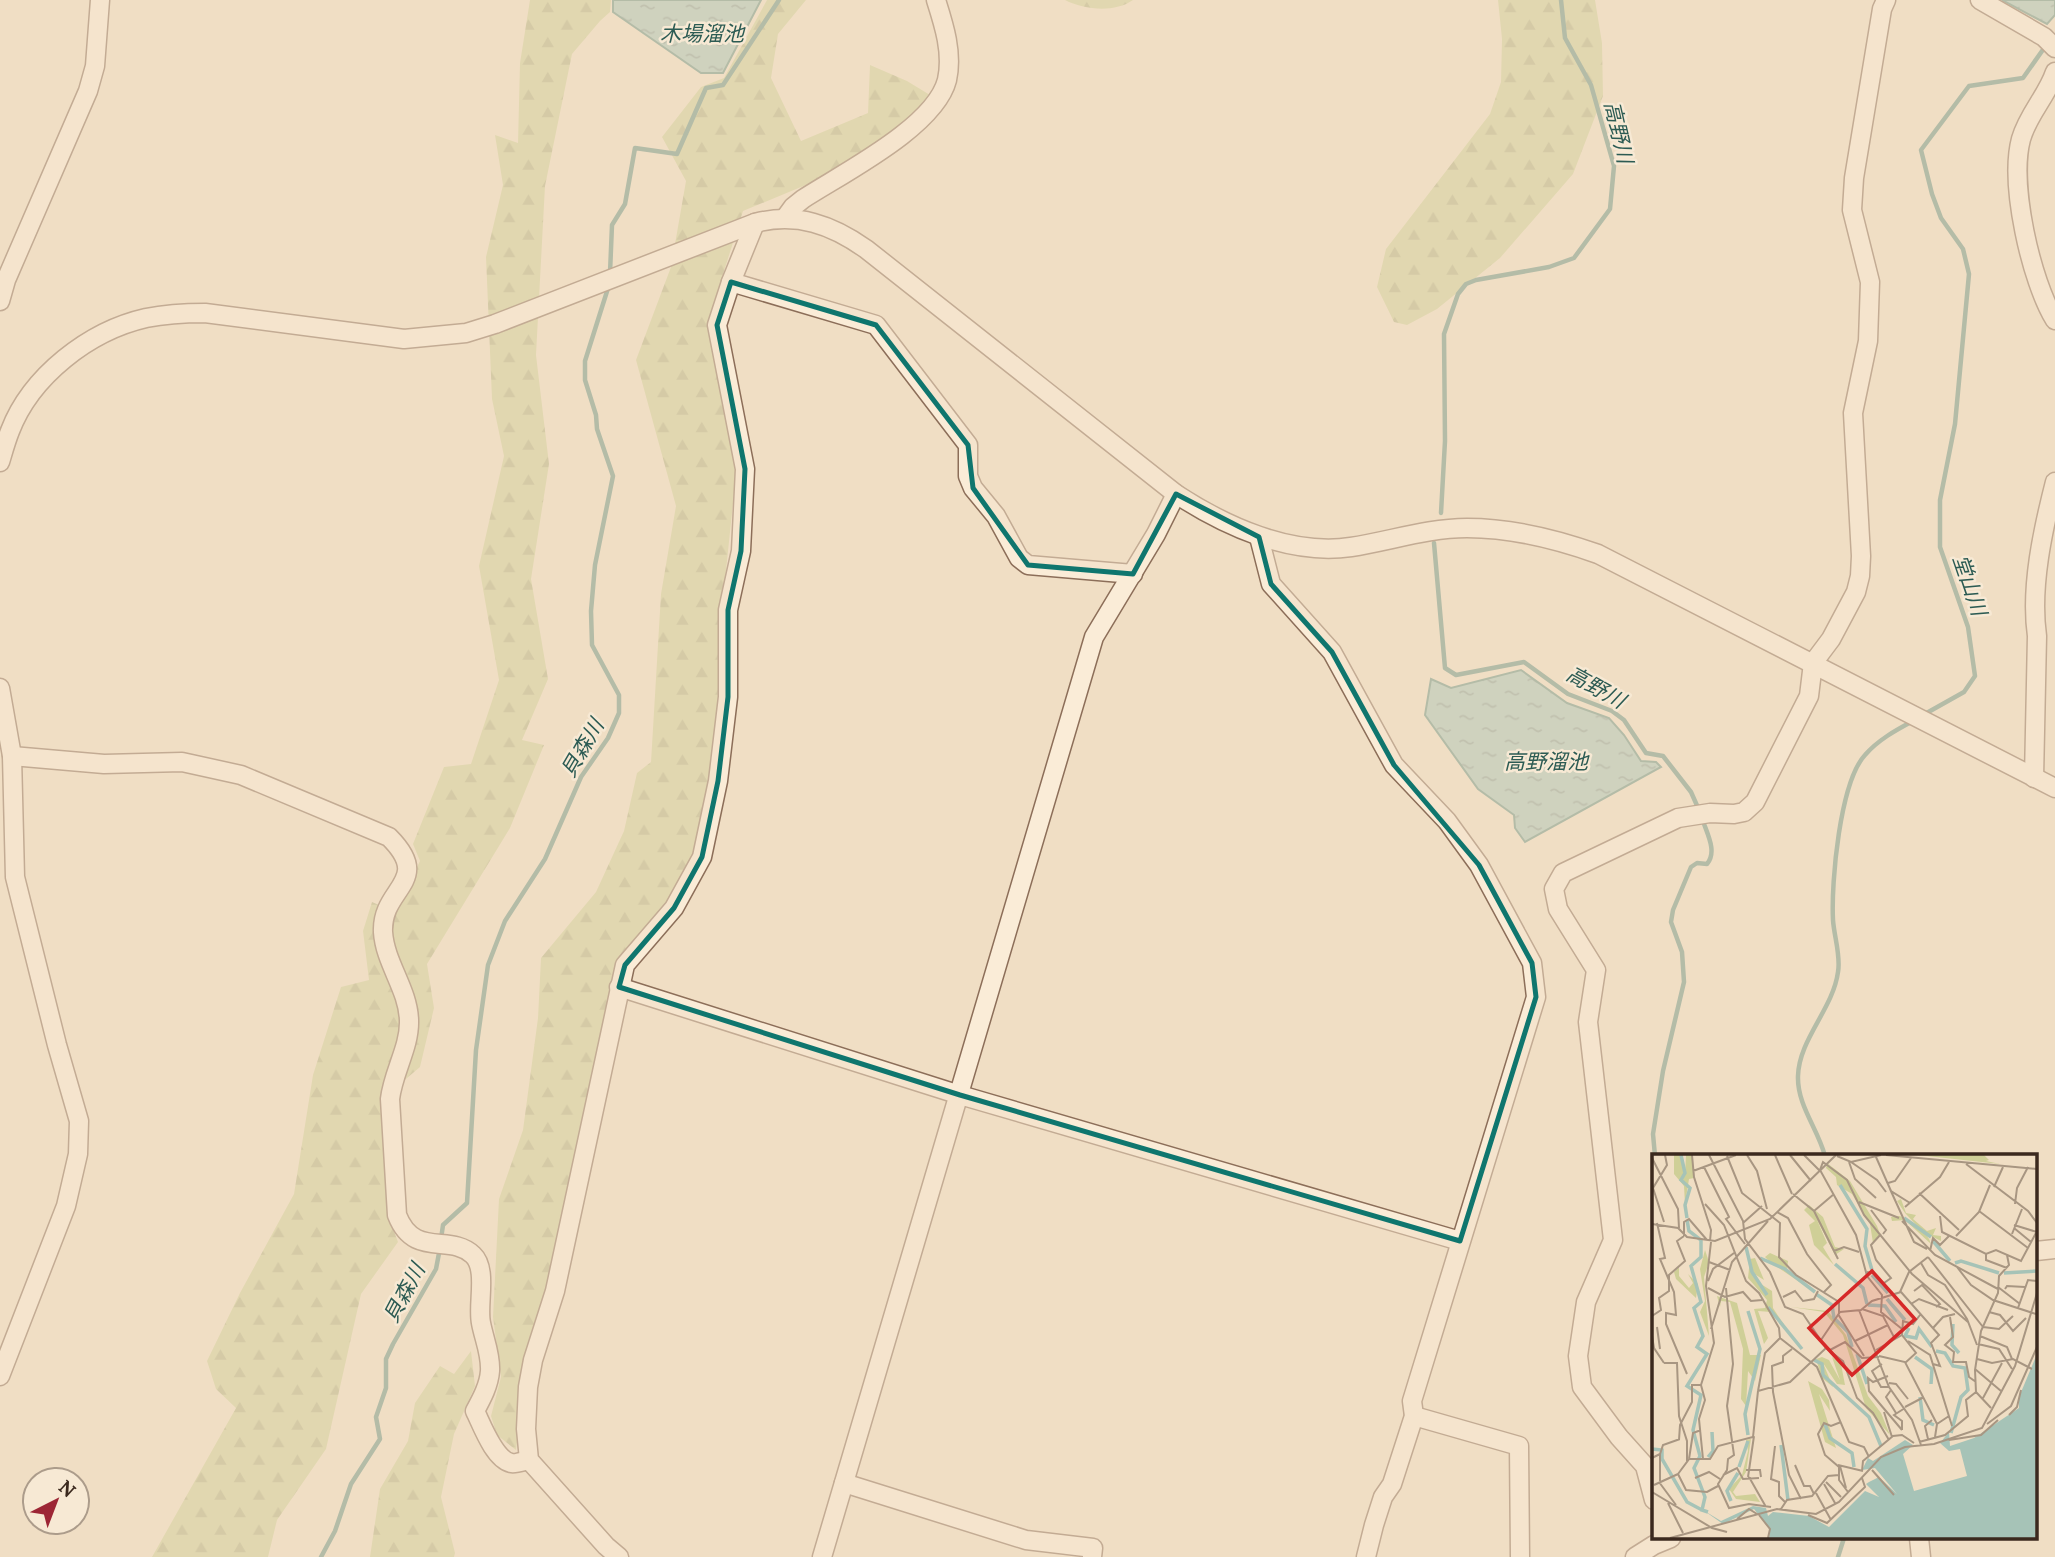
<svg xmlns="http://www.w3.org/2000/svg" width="2055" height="1557" font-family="Lora,'Noto Sans JP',serif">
	<defs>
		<pattern id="forest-firs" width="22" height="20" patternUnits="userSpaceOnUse" patternTransform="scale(1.75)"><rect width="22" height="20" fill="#cfcf97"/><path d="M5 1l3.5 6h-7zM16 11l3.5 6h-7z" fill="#b3b282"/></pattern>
		<pattern id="water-ripples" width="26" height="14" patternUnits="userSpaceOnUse" patternTransform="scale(1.75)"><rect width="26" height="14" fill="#a6c3b7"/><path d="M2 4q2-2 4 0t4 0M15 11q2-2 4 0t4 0" fill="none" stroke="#889e94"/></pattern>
	</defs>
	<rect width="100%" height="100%" fill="#f0dec4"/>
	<g fill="url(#forest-firs)">
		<path d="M530,0h81l-1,12 -10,9 -28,33 -27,132 -9,169 13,109 -18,115 17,100 -26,61 22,5 -34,83 -83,136 7,44 -14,59 -40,34 9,117 9,24 -37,52 -35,155 -49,71 -9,37h-116l84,-149 -20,-19 -9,-28 33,-68 54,-99 19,-119 28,-88 28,-7 -6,-49 9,-29 23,10 25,-51 -7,-17 31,-77 27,-3 28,-84 -20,-114 25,-110 -12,-57 -6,-142 17,-72 -8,-50 23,8 2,-80z"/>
		<path d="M767,0h39l-28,34 -7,44 30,63 67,-28 2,-48 37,16 23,14 -27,32 -90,55 -70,29 -36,114 30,140 -15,144 -6,136 -21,109 -26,49 -51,58 -68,329 -22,65 -12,95 -19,-15 -6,-19 10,-39 -8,-60 6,-118 24,-69 15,-112 3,-60 55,-66 28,-61 13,-58 14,-11 10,-168 15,-88 -40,-146 35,-93 15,-86 -24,-44 39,-50 23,-9z"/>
		<path d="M1065,0h68c-18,13 -49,10 -68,0z"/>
		<path d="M1498,0h97l7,43 1,53 -30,78 -73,84 -63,51 -30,16 -13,-3 -17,-35 9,-38 104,-135 11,-32 1,-43z"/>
		<path d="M471,1351l4,35 -21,48 -13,63 14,56 -1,4h-84l10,-68 28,-48 7,-38 25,-37 14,8z"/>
	</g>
	<g fill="url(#water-ripples)" stroke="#6c9284" stroke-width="2">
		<path d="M613,0h148l-38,73h-22l-88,-61z"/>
		<path d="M2002,0h53v15l-8,9z"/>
		<path d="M1521,670l46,33 42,15 15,17 17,26 15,1 5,5 -136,75 -10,-14 -1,-13 -36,-26 -53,-74 6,-36 20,9z"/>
	</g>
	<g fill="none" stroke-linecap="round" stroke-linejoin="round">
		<g stroke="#6c9284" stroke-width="4.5">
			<path d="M610,273l2,-48 13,-21 10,-56 42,6 29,-66 17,-3 56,-85"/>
			<path d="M1441,513l4,-72 -1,-107 14,-40 8,-10 10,-4 73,-13 25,-9 36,-49 4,-43 -23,-81 -26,-47 -4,-38"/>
			<path d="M1434,543l11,125 11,7 68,-13 44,32 44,17 12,9 22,33 17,3 28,36 8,18"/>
			<path d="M1923,715l41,-23 11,-16 -7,-49 -28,-80v-47l15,-76 14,-150 -6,-25 -22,-31 -9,-24 -11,-44 48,-64 54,-8 24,-34"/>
			<path d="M1655,1156l-2,-22 10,-63 21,-89 -2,-30 -11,-30 2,-12 18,-43 6,-4 10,1c11,-13 -1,-32 -5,-46"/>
			<path d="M1825,1156c-7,-27 -28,-51 -27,-80 1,-37 35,-67 40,-104 3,-16 -4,-36 -5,-52 -2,-38 7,-138 32,-165 13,-15 31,-25 48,-34"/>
			<path d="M441,1239l2,-14 24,-22 9,-153 12,-85 17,-44 40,-62 36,-82 27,-39 11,-25v-18l-27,-50 -1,-34 4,-46 18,-89 -16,-47 -1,-14 -11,-35v-19l24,-76"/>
			<path d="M321,1557l14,-26 16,-47 29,-45 -4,-22 10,-29v-29l7,-15 43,-75 4,-21"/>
			<path d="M1838,1557l6,-19"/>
		</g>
		<defs>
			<g id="minor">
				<path d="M1980,0l64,37 11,11"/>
				<path d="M2055,72c-8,24 -27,42 -34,67 -12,45 10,142 34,181"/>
				<path d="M785,218l8,-11 10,-8c40,-26 132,-72 144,-119 6,-27 -3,-55 -11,-80"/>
				<path d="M731,282l145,43 92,120v31l5,12 23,28 23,42 9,7 105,9"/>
				<path d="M0,301l6,-21 82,-189 7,-25 5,-66"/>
				<path d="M0,462c3,-10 6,-21 10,-31 21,-55 79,-100 136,-113 20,-4 39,-5 59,-5l199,26 62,-6 29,-9 260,-101c42,-11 77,2 111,26l310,245c49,32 114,62 175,53 39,-6 77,-19 116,-19 45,0 89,11 131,26l457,234"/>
				<path d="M1259,537l12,47 61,68 62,113 53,56 32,44 53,98 4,34 -124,404 2,15 -22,68 -9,13 -9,28 -8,32"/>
				<path d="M0,688l12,68 3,121 42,168 22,76 -1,33 -12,52 -66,170"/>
				<path d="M12,756l92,8 78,-2 59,13 148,62c45,45 -8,50 -6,95 2,31 25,57 26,88 1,27 -16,52 -19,79l7,116c17,44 53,18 76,40 15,14 4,50 8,68 3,16 10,31 9,48 -1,14 -8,27 -15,40 7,14 19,48 36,52 5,1 13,-2 18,-3"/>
				<path d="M2034,778l3,-142c-7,-49 6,-107 18,-154"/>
				<path d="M619,987l341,108 500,146"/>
				<path d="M2036,1251l19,-2"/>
				<path d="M1414,1416l105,30 1,111"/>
				<path d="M844,1483l182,57 67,8 -1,9"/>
				<path d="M1654,1500l-9,-34 -26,-29 -37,-50 -4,-31 8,-54 27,-62 -25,-218 8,-52 -38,-61 -4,-20 9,-16 115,-55 32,-5 24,1 10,-2 11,-10 54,-106 4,-33 18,-24 25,-47 4,-16 1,-20 -8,-143 15,-72 2,-59 -18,-72 2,-32 28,-169 4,-9"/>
				<path d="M1919,1538l2,19"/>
				<path d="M619,1557l-13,-11 -77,-86 -3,-31 2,-42 5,-27 22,-69 70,-326 49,-57 28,-51 16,-76 10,-84v-87l13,-59 4,-82 -28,-144 14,-43 24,-59"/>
				<path d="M822,1557l272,-920 62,-103 20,-40"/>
				<path d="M1635,1557l19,-12 17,-7"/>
			</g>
		</defs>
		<use href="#minor" stroke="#8c6e59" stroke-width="21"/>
		<use href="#minor" stroke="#faecd7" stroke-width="18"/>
	</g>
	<path d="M0 0H2055V1557H0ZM731,282l145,43 92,120 5,43 55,77 105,9 43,-80 83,43 12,47 61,68 62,113 85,100 53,98 4,34 -76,244 -500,-146 -341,-108 6,-22 49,-57 28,-51 16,-76 10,-84v-87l13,-59 4,-82 -28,-144z" fill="#f0dec4" fill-opacity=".55" fill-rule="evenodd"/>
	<path fill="none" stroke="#0f766e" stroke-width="5" stroke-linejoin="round" d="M731,282l145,43 92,120 5,43 55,77 105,9 43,-80 83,43 12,47 61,68 62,113 85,100 53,98 4,34 -76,244 -500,-146 -341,-108 6,-22 49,-57 28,-51 16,-76 10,-84v-87l13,-59 4,-82 -28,-144z"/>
	<g text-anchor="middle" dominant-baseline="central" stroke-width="5" stroke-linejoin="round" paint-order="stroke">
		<g font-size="21" font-style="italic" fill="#2c5b53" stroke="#f7e9d4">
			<text x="702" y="33">木場溜池</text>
			<text transform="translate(1619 132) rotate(77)">高野川</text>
			<text transform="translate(1970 585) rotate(71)">堂山川</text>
			<text transform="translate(1596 687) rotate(29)">高野川</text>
			<text transform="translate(582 748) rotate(-60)">貝森川</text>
			<text x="1546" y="761">高野溜池</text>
			<text transform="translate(404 1293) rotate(-62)">貝森川</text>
		</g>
	</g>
	<g transform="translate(1652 1154)">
		<rect width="385" height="385" fill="#f0dec4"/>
		<path d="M22,1h6l5,21 1,-21h6l2,23 -5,1 -4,25 -1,-18 -10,-12zM266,1h66l5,5 -3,1 14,3zM175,9l23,18 27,45 3,8 -7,9 -3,-19 -18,-30 -15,-9 -1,-8 -10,-9zM249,45l5,14 10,2 -3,4 14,12 9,-3 -3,7 8,1v5l-16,-8 4,6 2,5 -26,-24 -13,1 -1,-4 9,-1 23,16 -18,-19 -8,-12zM157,51l14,12 12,30 9,2 -9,6 -18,-35 10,23 -4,4 11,18 -20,-20 -5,-20 6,-4 -11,-11zM53,96l4,12 -5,15 5,59 -9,-24 5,-11 -5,-32zM118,99l18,8 -1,9 30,24 -47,-32 -5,-5zM103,104l9,22 -8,-5v6l16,10 1,17 25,38 -27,-34 -13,-1 10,27 -4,6 -10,-35 11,-1 2,-8 -19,-22 2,-19zM27,113v9l10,12 4,-5 -5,-9 10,10 -2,14 -20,-19 -2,-7zM65,142l20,7 13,52h11l-6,26 -7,-10 -2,35 -5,-7 2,-50 -13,-47 -9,-1 -1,6zM139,153l37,4 18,24 22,61 13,17 9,22 -24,-27 -23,-73 -19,-23zM170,203l7,3 11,20 -8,-23 9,7 4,21 -8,-1 -14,-21 10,24 -11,-9 -6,-19zM156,227l14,8 7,11 1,11 -11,-17 17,54 -11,-6zM99,285l-5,33 -13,20 3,4 19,-2 5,8 -24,-3 -7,-10 13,-14 6,-24 -2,-11z" fill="#cfcf97"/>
		<path d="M385,200v184h-268l1,-8 -16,-21 -31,15 -20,-14 18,11 32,-15 13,2 2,8 5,-4 36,4 20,11 36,-36 14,6 -13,-13 3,-2 10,-5 18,17 -22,-26 -13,2 6,-12 5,3 32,-21 8,5 -10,9 11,37 53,-15 -7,-27 -11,2 -9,-8 9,-11 1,14 24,-8 45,-30v-11z" fill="#a6c3b7"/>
		<path fill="none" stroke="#a6c3b7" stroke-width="3.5" d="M29,1l4,18 -4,7 9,8 -5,17 2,13M188,31l27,44 -2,17 7,24M252,64l27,19M35,66l2,11 12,9v17l-10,9 10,36 -7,6 9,28 -6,11 10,7 -20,32 14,9 -8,35 7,26 -6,12 11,29 -3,13 6,2M281,87l17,20M94,93l6,25 15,23M108,104l25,11 30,23M303,109l6,-2 38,12M183,110l28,24 4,16M352,119l33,-2M220,121l16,18M164,140l16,11 2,13 14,14 4,15M235,145l18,21M216,151l17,1 11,16M116,153l34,42M301,170l-1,21 7,8M257,174l-4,8 11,2 3,-9 13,18M284,197l9,2 8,13 12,2 3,22 -7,7 -10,36M205,200l10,30M263,203l17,12 -1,15M162,206l8,4 1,11 46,42 12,29M268,243l3,23 11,5M173,270l5,14 22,15 2,14M96,281l-3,-21 15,-65 -12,-38M129,291l7,55M0,295l10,1v9l25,43 15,8M56,303l5,-6 -1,-19M87,313l9,-26M79,347l-4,-10 11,-18"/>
		<path fill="none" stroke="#a89682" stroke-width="2" d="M40,1l2,22 17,53 -1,11M57,1l34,66 2,18 25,33 15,35 18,7 23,34 17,13 14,37 16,15 16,27M95,1l10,16 10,38M123,1l17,39M138,1l21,26M152,1l15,15M234,1l151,14M75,2l15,37 38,30 -1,34 17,18 43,27v11M185,2l14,6 30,-7M224,3l15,34 19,12M0,4l26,51 1,19M197,8l6,17 21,19M199,8l26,18 9,12M314,10l62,47 9,12M52,13l25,50 -3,2 19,25M41,17l43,-16M236,29l7,-2 16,-23M342,33l9,-20M238,35l24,53 13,7M267,39l40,37M141,40l21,17 24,48M207,48l40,16M53,50l19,21 22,56 13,12 20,35 1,10 37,29 32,75 15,5 5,10M363,50l2,-16 11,-21M253,53l35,-30 9,-15M219,56l15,20 -3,4M162,57l20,-17M327,57l49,37M125,58l11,6 19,36 24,31 -7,7M288,62l2,16 44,22 10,-4 25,11 16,-30M250,67l33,34 63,34M12,68l-11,-34 14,-23 -2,-10M5,69l8,35 -5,1 14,33 2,23 -10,-2v11l21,50M91,69l19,-17M0,70l26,4 9,9 28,4 55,-22 66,-64M362,71l23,7M362,74l17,14M229,80l-10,11 5,15 15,18 -7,5M360,80l10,-25M32,82v-14l5,-3 18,21M304,82l23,-24 11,-27M182,97l10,-4 15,5M278,97l3,-13 7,7 9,-9M334,100v6l21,8M276,103l55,70M57,108l21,8M269,109l7,12 17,10 22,34 10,26M305,113l14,18 22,15 43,14M215,118l6,1 20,22M56,127l5,-12 21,-16M346,133l22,17M56,134l17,9 18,-5 8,9 11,-1M74,134l7,76 -6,42 7,49 -6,4 -1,11 -9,14 11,24 20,-4 22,3M353,135l2,-3 18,1M262,137l8,-6 18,19 -4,3M248,138l9,-20 19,-15M131,143l12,-6 8,10 11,-2 4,-8M259,150l8,-5 29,11M366,154l10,-28 9,1M210,155l21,7 12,23M207,156l30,77 23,33 9,25M337,158l11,3 13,16 13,-13M186,160l26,42M0,162l9,-6 -2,-12 10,-7v-16l16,-14 -8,-20 7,-5M298,163l3,20 -8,8 9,7 -1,10h13l3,15 7,5M5,173l3,22M331,173l16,2 14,-13M281,174l10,-11 12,-3M59,175l21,-67 36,-41M250,175l-21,-17 1,-17 -15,-19 -11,-41 -36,-65 3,-8 24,18 17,35 48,59 56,48M0,182l2,12 10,15M328,182l27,11 5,12M169,186l19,-28 21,-2 11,-9 29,-9 38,43 -8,8 9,23 -7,-2M203,187l33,-16M256,187l22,14 22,71M326,190l21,5 13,20M140,195l-9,7v6l-11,4 1,26 16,83 12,24M178,196l15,-8 17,16 17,-1M224,196l26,-15M227,202l26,6 32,62M325,205l15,4 21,-4 19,10M12,209h13l2,53 8,25v20M253,209l11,-10 -14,-18 1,-14 10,3 7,-9M230,210l-10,7 9,16h8M323,215l26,22M236,222l-15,6 -5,-4 1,13 33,39M237,229l7,1 12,15M239,236l-5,7 10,16M106,237l7,-38 15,-15M331,244l19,-35M253,253l19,-10M339,254l-15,-16 -1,-22 6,-39 17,-38 1,-17 10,-11 -2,-10M232,258l8,25M357,261l8,-8 4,-17M189,268l-10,4 -7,-3 -6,11 7,21 14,12v13l9,12M335,270l24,-18 26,-59M49,276l-8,3 -4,26 -11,15 8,16 21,2 11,-6M250,276v-9l-8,-6 11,-7M283,283l2,-13 12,-8M276,285l-3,-13 7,-6M27,286l1,-15 12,-23v-17h9M297,286l32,-5 17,-15M267,288l26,-7 23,-19 -2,-16 10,-8M123,292l-4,33 8,3v14l6,6M0,304l8,-4 3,-9 17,-6M37,305h21l8,-13 35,-9 5,-46 32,-9 36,-34M51,305l-4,-40 6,-19 -4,-15 13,-42 -8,-57 5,-44M143,311l9,21h6l4,8M186,311l25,6M188,312l6,22M94,316h14l1,7M220,316l22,25M210,317l1,-10 30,-25 9,-1 12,8M71,321l14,-7 6,11 16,-1M96,323l6,-41M97,323l17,30M43,324l14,-6 11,7M8,327v-27M7,328l17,23M174,328l15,15M172,330l11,19M2,331l24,-11M0,338l60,36 15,4M164,339l15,27M16,349l15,30M129,355l6,-9 25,-4 16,-20 11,-1M107,361l11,14 -2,9M156,361l19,8 38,-36 -3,-9M85,365l12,-10 8,5M18,384l107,-29 39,5 23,-12 42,-45 24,-10 29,-3 48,-16 33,-62 22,-73"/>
		<path fill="#d62828" fill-opacity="0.15" stroke="#d62828" stroke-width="3.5" d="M220,117l43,48 -63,56 -43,-47z"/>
		<rect width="385" height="385" fill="none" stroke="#3b291e" stroke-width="3.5"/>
	</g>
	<g transform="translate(56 1501) rotate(42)"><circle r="33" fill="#f7e9d4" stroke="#ac9c8b" stroke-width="2"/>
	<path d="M0-5L12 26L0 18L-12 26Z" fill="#9d2635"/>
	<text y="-10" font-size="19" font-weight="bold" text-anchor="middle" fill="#3b291e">N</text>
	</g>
</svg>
